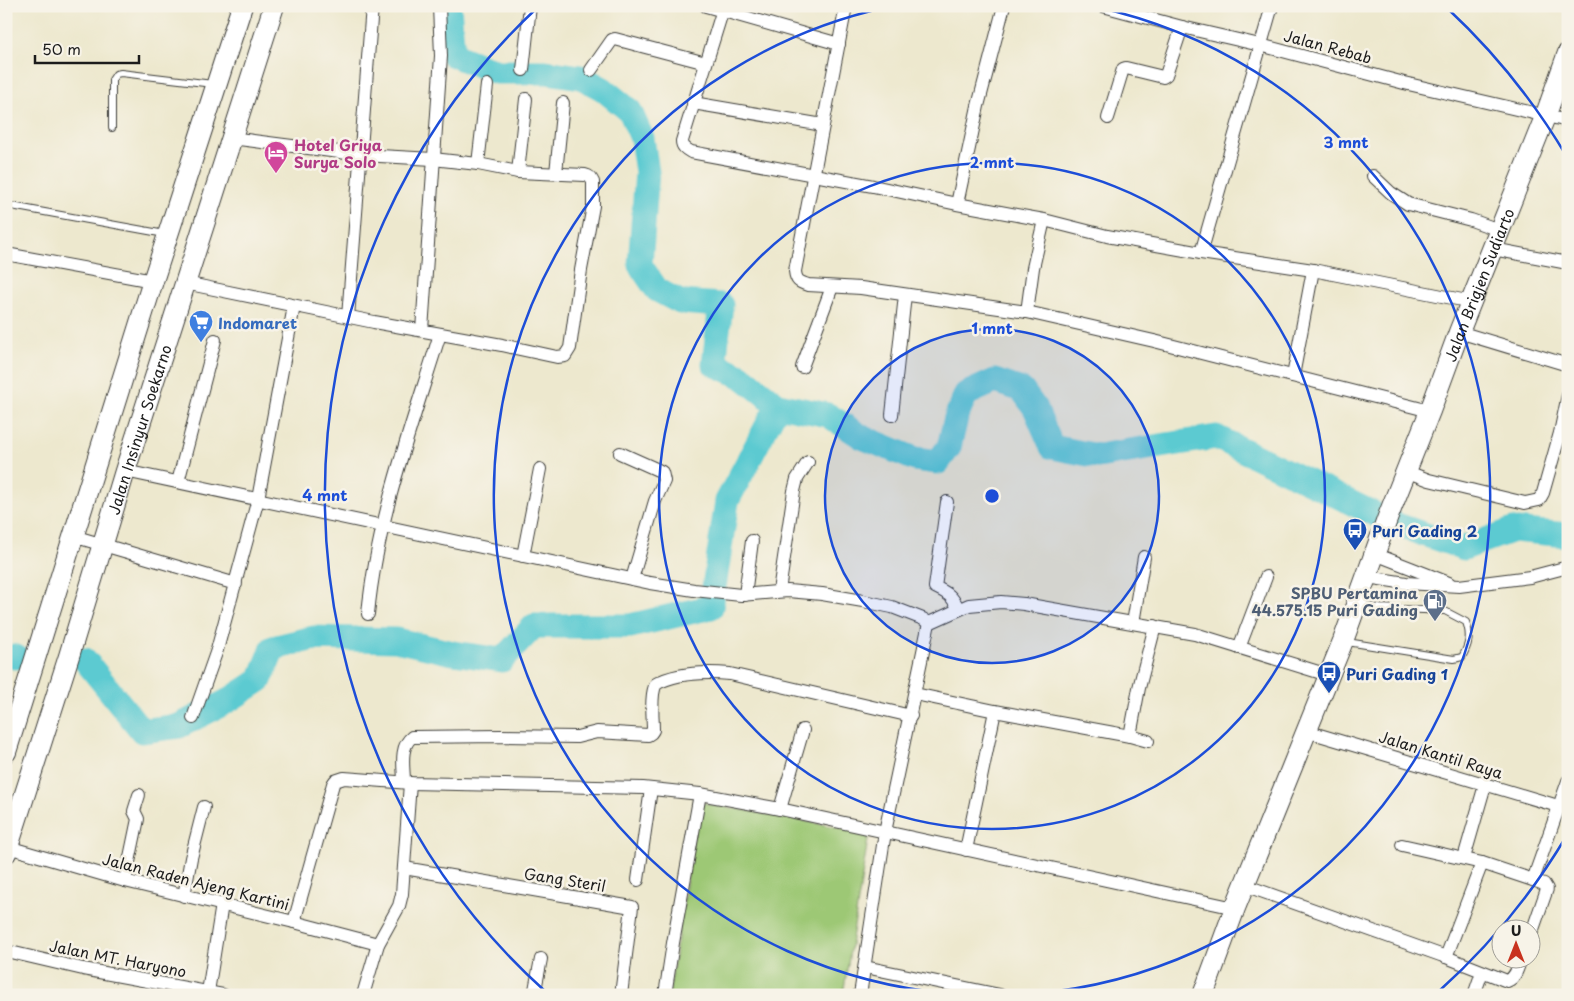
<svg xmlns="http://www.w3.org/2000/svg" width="1574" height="1001" font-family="'Playpen Sans',sans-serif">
	<rect width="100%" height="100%" fill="#f7f3e8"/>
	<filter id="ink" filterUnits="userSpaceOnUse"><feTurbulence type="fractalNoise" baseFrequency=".02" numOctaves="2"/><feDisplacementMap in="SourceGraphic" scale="10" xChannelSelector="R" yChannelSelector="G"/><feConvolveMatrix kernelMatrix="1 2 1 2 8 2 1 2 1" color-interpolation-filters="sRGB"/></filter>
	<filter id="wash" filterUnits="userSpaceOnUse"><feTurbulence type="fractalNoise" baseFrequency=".0096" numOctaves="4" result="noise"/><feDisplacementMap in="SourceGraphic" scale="20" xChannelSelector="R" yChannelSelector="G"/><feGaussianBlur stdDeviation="1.12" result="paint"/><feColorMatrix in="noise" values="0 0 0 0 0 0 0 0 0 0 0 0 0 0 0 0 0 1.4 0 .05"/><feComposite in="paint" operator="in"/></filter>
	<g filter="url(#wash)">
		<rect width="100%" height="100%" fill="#ede8ce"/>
		<path fill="#9dc874" stroke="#5c7248" d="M699,802l170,31 -26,162h-174z"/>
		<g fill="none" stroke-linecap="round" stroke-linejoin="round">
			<g stroke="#5ccad1" stroke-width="25">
				<path d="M449,6l4,49 44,17h49l35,5 22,12 27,22 12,27 5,34 -7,93 17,25 23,12 41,3 -7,59 27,12 37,29 50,10 34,22 53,22 23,3 11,-15 7,-29 10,-24 29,-13 27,9 13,18 17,39 46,9 118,-19 181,88 67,23 49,-18 55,5"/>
				<path d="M6,656l10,1"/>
				<path d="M85,660l57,71 37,-5 47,-24 34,-22 13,-32 41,-10 82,2 57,13 49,7 32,-34h96l81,-19 16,-106 51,-96"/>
			</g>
		</g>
	</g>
	<g filter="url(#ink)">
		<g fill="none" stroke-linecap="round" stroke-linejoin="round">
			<defs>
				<g id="lane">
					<path d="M112,128v-48l4,-6 5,-1 92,11"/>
					<path d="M6,205l159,29"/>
					<path d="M1347,642l107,17 8,-2c7,-12 9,-21 4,-35l-21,-11 -65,-3 -21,-3"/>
				</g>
				<g id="street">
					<path d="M706,6l133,38"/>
					<path d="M724,6l-42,135c0,6 4,8 9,11l182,34 84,18 87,16 63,16 94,17 112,17 159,32"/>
					<path d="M846,6l-51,265c1,10 4,11 13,14l53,3 166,24 127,29 276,70"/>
					<path d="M1103,6l79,21 78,18 144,38 164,38"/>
					<path d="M523,70l7,-64"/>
					<path d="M591,70l21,-30 3,-1 91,24"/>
					<path d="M693,103l130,22"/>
					<path d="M1108,118l15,-49 3,-1 37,9 3,-2 16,-48"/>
					<path d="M478,164l9,-79"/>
					<path d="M518,172l8,-73"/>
					<path d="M556,173l7,-70"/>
					<path d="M1373,176l18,17 17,11 63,16 28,10"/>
					<path d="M957,204l21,-98 26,-100"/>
					<path d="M1493,249l75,14"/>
					<path d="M1201,253l71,-247"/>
					<path d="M6,254l147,27"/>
					<path d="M185,283l189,39 128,23 55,12 8,-1 5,-8 11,-78 12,-64v-24c-2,-5 -4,-6 -8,-7l-67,-3 -40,-8 -45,-5 -71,-4 -131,-17"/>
					<path d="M1027,312l6,-44 11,-48"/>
					<path d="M348,317l24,-311"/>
					<path d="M422,330l19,-274 -2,-50"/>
					<path d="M1459,332l109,33"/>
					<path d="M802,367l30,-80"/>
					<path d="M1293,376l20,-106"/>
					<path d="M892,415l13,-120"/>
					<path d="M620,453l38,17 4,2 2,9 -9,20 -23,78"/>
					<path d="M125,471l525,112 44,7 47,5 47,-4 34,3 41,7 29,6 31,12 6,4 40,-18 32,-3 23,2 171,30 133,41"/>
					<path d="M1405,471l24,9 96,23 14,-3 4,-7 17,-60 8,-38"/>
					<path d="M178,482l37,-142"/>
					<path d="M947,502l-12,85c14,7 16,8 24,22"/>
					<path d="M73,536l163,48"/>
					<path d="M1375,554l74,29"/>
					<path d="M523,556l17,-87"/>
					<path d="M1367,577l39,6 53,3 71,-9 38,-10"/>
					<path d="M779,591l15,-100 3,-12 11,-17"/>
					<path d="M745,595l7,-54"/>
					<path d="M368,614c9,-95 44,-189 72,-280"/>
					<path d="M1133,623l11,-66"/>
					<path d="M1239,648l27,-71"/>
					<path d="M915,694l80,17 135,25 18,5"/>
					<path d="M193,718l24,-68 41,-151 36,-193"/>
					<path d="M1306,731l262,78"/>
					<path d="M1130,736l9,-48 16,-62"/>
					<path d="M404,782c0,-14 -5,-35 8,-45l89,-1 76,1 20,-5 51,3 3,-2 2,-3c0,-12 -3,-36 3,-46 21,-12 50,-12 74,-10l181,42"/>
					<path d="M780,809l23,-79"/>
					<path d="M1402,845l80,18"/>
					<path d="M8,847l117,34 169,41 84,22"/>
					<path d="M966,850l29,-139"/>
					<path d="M1464,858l21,-73"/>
					<path d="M404,868l228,39 -11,88"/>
					<path d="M638,880l13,-91"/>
					<path d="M125,881l13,-62 -4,-8 5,-16"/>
					<path d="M1244,885l202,72 61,24c9,-3 11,-14 14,-23"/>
					<path d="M184,896l7,-38 13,-51"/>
					<path d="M294,922l39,-138 2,-3 9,-3 66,5 233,5 57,6 80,15 455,99"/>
					<path d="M1532,932l15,-43 -3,-5 -11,-4"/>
					<path d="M6,951l77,18 140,26"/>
					<path d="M1446,957l36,-94 51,17 35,-99"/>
					<path d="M865,967l135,28"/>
					<path d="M208,992l14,-88"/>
					<path d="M363,995l15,-51 21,-38 3,-12 8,-111"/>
					<path d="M534,995l7,-36"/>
					<path d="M665,995l8,-52 27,-149"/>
					<path d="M860,995l25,-163 44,-209"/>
					<path d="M1474,995l8,-23"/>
				</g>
				<g id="primary">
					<path d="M6,752l147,-471 89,-275"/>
					<path id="s1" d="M6,853l63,-197 56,-185 149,-465"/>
					<path id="s2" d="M1203,995l32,-87 108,-267 46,-127 41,-103 29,-79 86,-215 23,-64"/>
				</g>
			</defs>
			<use href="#lane" stroke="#3b3b37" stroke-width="8"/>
			<use href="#street" stroke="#3b3b37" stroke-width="14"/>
			<use href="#primary" stroke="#3b3b37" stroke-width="22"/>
			<use href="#lane" stroke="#fff" stroke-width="6"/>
			<use href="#street" stroke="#fff" stroke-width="12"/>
			<use href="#primary" stroke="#fff" stroke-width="20"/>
		</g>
	</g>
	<circle cx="992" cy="496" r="167" fill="#1d4ed8" fill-opacity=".12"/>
	<g fill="none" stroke="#1d4ed8" stroke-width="2.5">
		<circle cx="992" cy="496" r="167"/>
		<circle cx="992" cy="496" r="333"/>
		<path d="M953 994A500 500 0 0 1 888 7M1096 7A500 500 0 0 1 1031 994"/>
		<path d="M1567 835A667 667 0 0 1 1438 992M546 992A667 667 0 0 1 537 8M1447 8A667 667 0 0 1 1567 157"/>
	</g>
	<defs>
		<symbol id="hotel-pin" viewBox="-11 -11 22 30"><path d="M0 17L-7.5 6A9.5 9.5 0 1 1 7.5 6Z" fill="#d1479c" stroke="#f7f3e8"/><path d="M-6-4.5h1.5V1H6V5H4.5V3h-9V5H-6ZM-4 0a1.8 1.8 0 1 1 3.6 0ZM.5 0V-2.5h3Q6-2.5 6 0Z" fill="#fff"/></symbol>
		<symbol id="supermarket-pin" viewBox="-11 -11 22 30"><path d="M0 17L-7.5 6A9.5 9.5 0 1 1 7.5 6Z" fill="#3f7fe0" stroke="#f7f3e8"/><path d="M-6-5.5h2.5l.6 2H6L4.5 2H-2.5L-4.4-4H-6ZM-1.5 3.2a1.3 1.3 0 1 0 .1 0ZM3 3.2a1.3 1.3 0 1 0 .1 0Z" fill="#fff"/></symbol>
		<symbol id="bus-pin" viewBox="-11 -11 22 30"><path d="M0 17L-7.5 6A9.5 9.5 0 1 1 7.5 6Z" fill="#1a4fb4" stroke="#f7f3e8"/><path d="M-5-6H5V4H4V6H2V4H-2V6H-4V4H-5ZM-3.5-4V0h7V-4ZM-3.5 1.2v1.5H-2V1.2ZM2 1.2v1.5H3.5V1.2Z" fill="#fff"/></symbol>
		<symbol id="fuel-pin" viewBox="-11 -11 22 30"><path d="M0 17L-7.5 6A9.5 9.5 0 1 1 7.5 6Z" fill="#5c6f8a" stroke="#f7f3e8"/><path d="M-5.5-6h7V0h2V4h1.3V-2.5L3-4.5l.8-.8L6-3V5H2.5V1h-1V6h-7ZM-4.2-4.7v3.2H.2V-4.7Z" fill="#fff"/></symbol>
	</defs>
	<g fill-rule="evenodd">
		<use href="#hotel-pin" x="262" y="139" width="28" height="38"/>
		<use href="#supermarket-pin" x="187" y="308" width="28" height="38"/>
		<use href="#bus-pin" x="1341" y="516" width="28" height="38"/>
		<use href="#fuel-pin" x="1421" y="587" width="28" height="38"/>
		<use href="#bus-pin" x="1315" y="659" width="28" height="38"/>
	</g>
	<g text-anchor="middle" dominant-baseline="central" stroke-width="5" stroke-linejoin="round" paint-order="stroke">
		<g font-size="15" fill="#1c1c1c" stroke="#f7f3e8">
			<text transform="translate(1328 46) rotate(15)">Jalan Rebab</text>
			<text stroke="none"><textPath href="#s2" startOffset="762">Jalan Brigjen Sudiarto</textPath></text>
			<text stroke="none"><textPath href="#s1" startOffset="444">Jalan Insinyur Soekarno</textPath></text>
			<text transform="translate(1441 754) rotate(17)">Jalan Kantil Raya</text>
			<text transform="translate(565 879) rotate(9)">Gang Steril</text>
			<text transform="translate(196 881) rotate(14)">Jalan Raden Ajeng Kartini</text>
			<text transform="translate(118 958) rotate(11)">Jalan MT. Haryono</text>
		</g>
		<g font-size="15" font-weight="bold" fill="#b23c85" stroke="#f7f3e8" text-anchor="start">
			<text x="294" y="144">Hotel Griya<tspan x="294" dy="17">Surya Solo</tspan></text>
		</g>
		<g font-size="15" font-weight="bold" fill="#366cbe" stroke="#f7f3e8" text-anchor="start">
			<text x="218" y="322">Indomaret</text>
		</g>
		<g font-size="15" font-weight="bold" fill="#164399" stroke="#f7f3e8" text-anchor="start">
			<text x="1372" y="530">Puri Gading 2</text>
			<text x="1346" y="673">Puri Gading 1</text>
		</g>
		<g font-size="15" font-weight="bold" fill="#4e5e75" stroke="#f7f3e8" text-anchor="end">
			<text x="1418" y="592">SPBU Pertamina<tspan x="1418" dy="17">44.575.15 Puri Gading</tspan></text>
		</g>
	</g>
	<circle cx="992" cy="496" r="8" fill="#1d4ed8" stroke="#f7f3e8" stroke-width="2.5"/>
	<g font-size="15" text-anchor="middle" font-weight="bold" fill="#1d4ed8" stroke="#f7f3e8" stroke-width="5" stroke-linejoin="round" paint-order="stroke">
		<text x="1346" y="148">3 mnt</text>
		<text x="992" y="168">2 mnt</text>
		<text x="992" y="334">1 mnt</text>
		<text x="325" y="501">4 mnt</text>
	</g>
	<rect width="1574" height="1001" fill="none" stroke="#f7f3e8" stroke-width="25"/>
	<g transform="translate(1516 944)"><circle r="24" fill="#f7f3e8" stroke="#9f9d96"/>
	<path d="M0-4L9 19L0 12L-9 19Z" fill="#c8321e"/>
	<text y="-8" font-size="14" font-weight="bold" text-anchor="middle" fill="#1c1c1c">U</text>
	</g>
	<path d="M35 55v8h104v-8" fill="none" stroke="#1c1c1c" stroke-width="2.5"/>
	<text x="42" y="55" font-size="15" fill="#1c1c1c" stroke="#f7f3e8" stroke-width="4" paint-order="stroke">50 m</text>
</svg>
